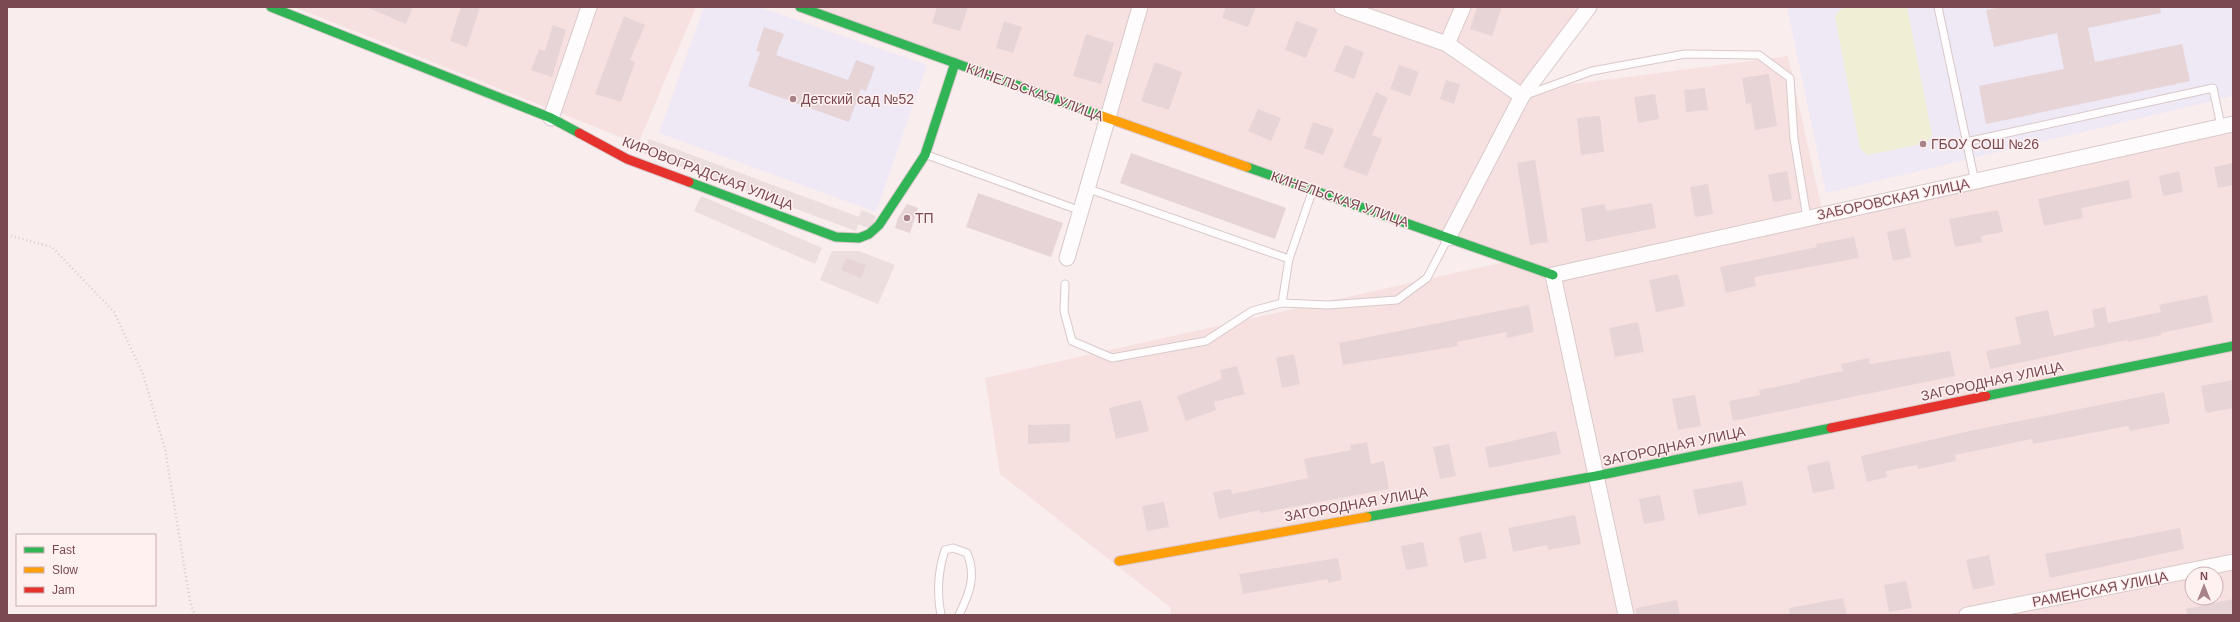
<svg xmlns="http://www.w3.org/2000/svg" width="2240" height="622" font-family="Helvetica,sans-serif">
	<rect width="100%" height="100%" fill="#f9eded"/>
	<g fill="#f7e1e0" fill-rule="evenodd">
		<path d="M294,7h402l-58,137z"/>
		<path d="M800,7h794l-66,83 260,-34 34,154 411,-87v492h-1062v-7l-171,-134 -15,-96 519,-116zM2192,574h24v24h-24z"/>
	</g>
	<g fill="#ecddde">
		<path d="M649,139l210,78 2,-7 15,6 -5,13 -13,-5 -2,7 -212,-78z"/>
		<path d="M701,196l121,52 -7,16 -121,-53z"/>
		<path d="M832,251h27l36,14 -17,39 -58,-24z"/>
	</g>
	<g fill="#efe8f5">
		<path d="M704,7h55l168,58 -51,147 -217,-79z"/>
		<path d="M1787,7h446v89l-407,97z"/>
	</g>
	<path fill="#f1eed6" d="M1853,7h54l25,128 -5,8 -60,12 -7,-7 -25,-131 5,-8z"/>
	<g fill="#e6d4d6">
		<path d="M366,7h47l-7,17z"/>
		<path d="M461,7h19l-13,40 -17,-6z"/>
		<path d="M937,7h31l-8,24 -28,-8z"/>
		<path d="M1226,7h30l-8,20 -26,-9z"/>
		<path d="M1477,7h25l-10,29 -22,-7z"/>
		<path d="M2002,7h158l1,6 -73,15 7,34 87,-18 8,37 -204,43 -7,-38 85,-17 -7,-36 -63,14 -8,-37z"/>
		<path d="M624,16l21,9 -15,35 5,2 -14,40 -26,-8z"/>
		<path d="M1004,21l18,6 -9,26 -17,-5z"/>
		<path d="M1296,21l22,8 -12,29 -21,-8z"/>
		<path d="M553,25l13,5 -14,47 -21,-7 8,-21 6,2z"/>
		<path d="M764,27l20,7 -8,21 72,25 8,-20 19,7 -9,24 -5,-2 -12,33 -101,-36 12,-34 -4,-1z"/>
		<path d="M1086,34l28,9 -13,41 -28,-8z"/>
		<path d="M1345,45l19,7 -10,27 -20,-8z"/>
		<path d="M1155,62l27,10 -13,38 -28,-9z"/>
		<path d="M1399,65l20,7 -9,24 -20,-7z"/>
		<path d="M1769,74l8,52 -22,4 -4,-27 -5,1 -4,-26z"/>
		<path d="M1446,80l14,4 -6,20 -14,-5z"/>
		<path d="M1705,88l3,22 -22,2 -2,-22z"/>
		<path d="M1376,92l12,6 -16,37 10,4 -15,37 -24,-9z"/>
		<path d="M1655,94l4,25 -21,4 -4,-26z"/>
		<path d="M1258,109l23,9 -10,23 -23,-10z"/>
		<path d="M1600,116l4,36 -23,3 -4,-37z"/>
		<path d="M1313,122l21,7 -11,26 -19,-7z"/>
		<path d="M1131,153l155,55 -11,31 -155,-56z"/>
		<path d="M1535,160l13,82 -18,3 -13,-82z"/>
		<path d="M2233,163v22l-15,3 -4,-21z"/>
		<path d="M1787,171l5,28 -19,3 -5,-27z"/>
		<path d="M2179,171l4,21 -20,4 -4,-20z"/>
		<path d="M2129,180l3,18 -51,10 2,10 -39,8 -6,-27z"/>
		<path d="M1708,184l5,30 -18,3 -5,-30z"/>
		<path d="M978,193l85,30 -12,34 -85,-30z"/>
		<path d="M1652,203l4,25 -70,14 -5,-34 24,-4 1,7z"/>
		<path d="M907,204l11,4 -8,25 -15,-5 3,-10z"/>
		<path d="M1998,210l5,22 -22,4 1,6 -27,5 -6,-28z"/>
		<path d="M1905,228l6,29 -18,4 -6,-29z"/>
		<path d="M1854,237l5,21 -105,19 2,9 -30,7 -6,-26 97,-20 -1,-3z"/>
		<path d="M846,258l20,7 -5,13 -20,-8z"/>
		<path d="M1678,274l7,32 -29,6 -7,-32z"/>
		<path d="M2207,295l6,27 -52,11v2l-33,7 -1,-2 -137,29 -4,-18 35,-7 -6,-27 33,-7 6,26 41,-9 -3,-17 13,-3 3,16 53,-11 -2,-7z"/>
		<path d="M1529,305l5,27 -27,6 -1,-6 -49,10 1,4 -115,19 -4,-22z"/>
		<path d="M1638,322l6,30 -29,5 -6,-29z"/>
		<path d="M1950,351l5,25 -222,45 -4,-20 31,-6 -1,-5 41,-8 -1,-2 44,-9 -2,-7 28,-6 1,6z"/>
		<path d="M1294,354l6,30 -18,4 -6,-30z"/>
		<path d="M1237,366l8,28 -31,8 2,8 -30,11 -9,-25 45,-17 -2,-9z"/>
		<path d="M2233,380v28l-27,5 -5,-27z"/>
		<path d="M2164,392l6,31 -40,8 -2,-5 -95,18 -1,-5 -77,16 1,6 -38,8 -1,-4 -31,6 1,6 -20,5 -6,-26 113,-26z"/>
		<path d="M1695,395l6,31 -23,4 -6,-31z"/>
		<path d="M1141,400l8,31 -33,8 -7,-31z"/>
		<path d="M1070,424v18l-42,2v-19z"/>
		<path d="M1556,431l5,23 -72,14 -4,-21z"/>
		<path d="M1367,442l4,22 13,-3 5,28 -129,24v-3l-41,9 -6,-27 18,-3 1,5 72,-15 4,-1 -4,-19 47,-9 -1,-5z"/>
		<path d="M1449,444l7,32 -16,3 -7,-32z"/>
		<path d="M1829,461l6,28 -22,4 -6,-27z"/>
		<path d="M1742,481l5,24 -49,10 -5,-25z"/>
		<path d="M1660,495l5,25 -21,4 -5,-25z"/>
		<path d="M1164,502l5,25 -22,4 -5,-25z"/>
		<path d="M1575,515l6,29 -33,6 -1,-5 -34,7 -5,-24z"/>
		<path d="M2180,528l4,21 -134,29 -5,-24z"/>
		<path d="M1481,532l6,26 -23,5 -5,-26z"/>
		<path d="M1423,542l5,24 -22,4 -5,-24z"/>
		<path d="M1989,555l6,30 -22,5 -7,-30z"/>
		<path d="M1338,558l4,22 -14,3v-4l-85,15 -4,-20z"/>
		<path d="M1906,581l6,27 -23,4 -5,-27z"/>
		<path d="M1843,598l4,17h-57l-1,-7z"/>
		<path d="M2233,599v16h-46l-1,-6z"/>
		<path d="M1677,600l3,15h-44v-7z"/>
	</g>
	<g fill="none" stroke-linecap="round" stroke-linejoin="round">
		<defs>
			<g id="lane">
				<path d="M1938,7l37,175"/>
				<path d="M1526,95l66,-24 93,-17 74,1 31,23 4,61 13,79"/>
				<path d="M1966,142l247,-54 8,38"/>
				<path d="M927,155l154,56"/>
				<path d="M1086,188l203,71"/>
				<path d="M1065,284l-1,27 8,30 40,17 94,-17 46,-30 30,-8 7,-44 23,-67"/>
				<path d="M1282,303l46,2 69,-5 30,-22 20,-38"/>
				<path d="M941,615c-4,-21 -3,-44 4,-65l8,-2 14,5c10,23 2,41 -8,62"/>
			</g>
			<g id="street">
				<path d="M1342,7l105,37 75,52"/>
				<path d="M1447,44l16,-37"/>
				<path d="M551,118l38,-111"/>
				<path d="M1448,238l74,-142 67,-89"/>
				<path d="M1067,258l73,-251"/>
				<path d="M1626,615l-73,-340 680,-151"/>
				<path d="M1967,615l266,-53"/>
			</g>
			<g id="fast">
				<path d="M271,7l280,111 28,15"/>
				<path d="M800,7l302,109"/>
				<path d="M1247,167l306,108"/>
				<path d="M689,182l147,55 23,1 10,-4 10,-9 46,-70 30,-92"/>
				<path d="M1986,396l247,-50"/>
				<path d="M1367,517l229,-41 235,-48"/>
			</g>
			<g id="slow">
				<path d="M1102,116l145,51"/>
				<path d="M1119,561l248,-44"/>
			</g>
			<g id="jam">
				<path d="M579,133l48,26 62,23"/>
				<path d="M1831,428l155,-32"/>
			</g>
		</defs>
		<use href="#lane" stroke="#d9c9cb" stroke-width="9"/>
		<use href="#street" stroke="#d9c9cb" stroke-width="17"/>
		<use href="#fast" stroke="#d9c8ca" stroke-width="11"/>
		<use href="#slow" stroke="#d9c8ca" stroke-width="11"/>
		<use href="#jam" stroke="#d9c8ca" stroke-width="11"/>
		<path stroke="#dacccd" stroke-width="2.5" stroke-dasharray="1 3" stroke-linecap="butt" d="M7,235l45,12 62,65 29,62 22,75 25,152 5,14"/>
		<use href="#lane" stroke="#fefcfc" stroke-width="7"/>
		<use href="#street" stroke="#fefcfc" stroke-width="15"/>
		<use href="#fast" stroke="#30b455" stroke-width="9"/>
		<use href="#slow" stroke="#ff9f0a" stroke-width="9"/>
		<use href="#jam" stroke="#e5322d" stroke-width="9"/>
	</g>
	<g fill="#a78288" stroke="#fff1f0" stroke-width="1.5">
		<circle cx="793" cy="99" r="4"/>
		<circle cx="1923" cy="144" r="4"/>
		<circle cx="907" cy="218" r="4"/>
	</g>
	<g text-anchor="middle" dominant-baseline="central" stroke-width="3" stroke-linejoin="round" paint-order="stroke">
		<g font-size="14" fill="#7b4952" stroke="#fff1f0">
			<text transform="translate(1035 92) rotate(20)">КИНЕЛЬСКАЯ УЛИЦА</text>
			<text transform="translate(708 173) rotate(21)">КИРОВОГРАДСКАЯ УЛИЦА</text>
			<text transform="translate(1340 199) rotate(19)">КИНЕЛЬСКАЯ УЛИЦА</text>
			<text transform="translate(1893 199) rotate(-12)">ЗАБОРОВСКАЯ УЛИЦА</text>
			<text transform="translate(1992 381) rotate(-12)">ЗАГОРОДНАЯ УЛИЦА</text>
			<text transform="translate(1674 446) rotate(-12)">ЗАГОРОДНАЯ УЛИЦА</text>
			<text transform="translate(1356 504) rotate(-10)">ЗАГОРОДНАЯ УЛИЦА</text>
			<text transform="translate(2100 589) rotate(-11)">РАМЕНСКАЯ УЛИЦА</text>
		</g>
		<g font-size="14" fill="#7b4952" stroke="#fff1f0" text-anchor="start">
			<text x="801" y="99">Детский сад №52</text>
			<text x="1931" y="144">ГБОУ СОШ №26</text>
			<text x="915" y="218">ТП</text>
		</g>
	</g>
	<rect width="2240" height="622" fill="none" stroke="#7b4952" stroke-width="16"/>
	<rect x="16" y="534" width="140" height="72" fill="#fff1f0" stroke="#caaeb1"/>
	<rect x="24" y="547" width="20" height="6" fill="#30b455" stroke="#caaeb1"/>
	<text x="52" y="554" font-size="12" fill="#7b4952">Fast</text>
	<rect x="24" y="567" width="20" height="6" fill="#ff9f0a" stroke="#caaeb1"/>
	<text x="52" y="574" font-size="12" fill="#7b4952">Slow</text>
	<rect x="24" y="587" width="20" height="6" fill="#e5322d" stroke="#caaeb1"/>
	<text x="52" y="594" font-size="12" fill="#7b4952">Jam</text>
	<g transform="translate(2204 586)"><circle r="19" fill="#fff1f0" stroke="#caaeb1"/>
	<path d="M0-3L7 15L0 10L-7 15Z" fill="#a78288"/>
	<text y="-6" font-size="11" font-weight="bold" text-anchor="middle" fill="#7b4952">N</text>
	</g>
</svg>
